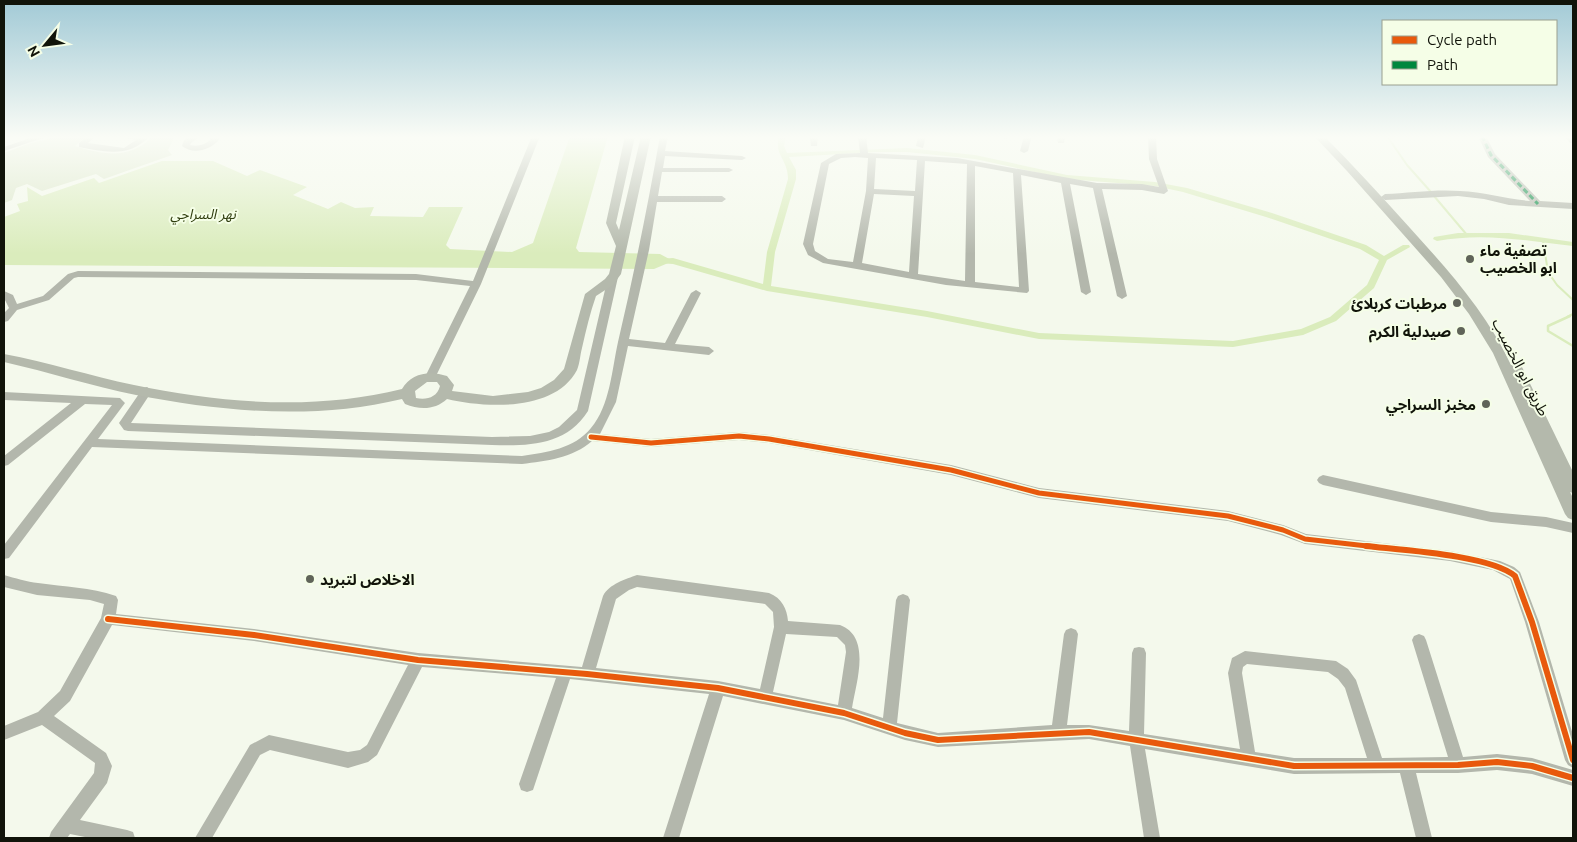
<svg xmlns="http://www.w3.org/2000/svg" width="1577" height="842" font-family="Ubuntu,'Noto Sans Arabic',sans-serif">
	<rect width="100%" height="100%" fill="#f4f9ec"/>
	<path fill="#dbe6c9" d="M60,136h26l-11,10c29,9 55,14 78,-10h25l-4,2 -6,12 4,5 -68,24 -8,-5 -54,17 -15,-7 -11,4 -4,12 -8,3v-50l24,-9z"/>
	<path fill="#daecbc" d="M570,136h38l-32,112 3,4 81,2 13,7 -19,8 -650,-4v-48l16,-6 -3,-7 11,-3 -1,-14 15,9 52,-18 5,5 63,-22h51l34,15 13,-6 47,17 -14,8 35,14 13,-7 14,6 19,-1 -4,9 53,1 6,-10h34l-17,38 4,4 62,3 21,-9z"/>
	<g fill="none" stroke-linecap="round" stroke-linejoin="round">
		<g stroke="#daecbc" stroke-width="2">
			<path d="M1387,136l20,29 24,27"/>
			<path d="M1434,196l33,39"/>
			<path d="M1543,240l5,32 9,13 16,15"/>
			<path d="M1567,317l6,-3"/>
		</g>
		<path stroke="#daecbc" stroke-width="2.5" d="M1570,316l-22,10v5l25,15"/>
		<g fill="#daecbc" fill-rule="evenodd">
			<path d="M779,136h7l-2,10 3,7 120,-5 68,7 92,20 88,7 32,6 85,25 94,32 18,11 19,-11h6l1,2 -23,13 -13,28 -38,33 -33,14 -70,12 -194,-8 -112,-22 -160,-26 -94,-27 -15,-1v-4l15,-1 90,26 4,-32 21,-73c0,-20 -14,-23 -9,-43zM876,152h31l68,7 92,20 88,7 28,6 83,25 94,32 19,11 -12,25 -37,32 -29,12 -68,12 -194,-8 -112,-22 -156,-25 4,-34 21,-73v-9l-7,-13z"/>
			<path d="M1458,233h51l64,9v4c-47,-5 -88,-14 -136,-5l-4,-2 1,-2z"/>
		</g>
		<g fill="#b3b7ac" fill-rule="evenodd">
			<path d="M36,136h13l-45,15v-4z"/>
			<path d="M87,136h9l-8,7 36,5 12,-8 -19,-4h33c-21,22 -44,16 -71,11v-4z"/>
			<path d="M191,136h10l-10,7 -1,2c8,2 15,0 21,-6l-1,-3h8l1,4c-9,10 -26,15 -37,6l2,-6z"/>
			<path d="M532,136h8l-59,148 -47,96 -4,1 -5,-4 45,-91 -54,-6 -338,-3 -4,1 -25,22 -32,10 -9,11 -4,1v-9l5,-5 -5,-10v-7l9,4 4,9 26,-8 25,-22 10,-3 338,3 57,7z"/>
			<path d="M660,136h8l-3,15 77,5 4,2 -4,2 -77,-4 -2,12h66l4,2 -4,2h-67l-4,24h64l4,3 -4,3h-65l-8,48 -20,89 36,4 26,-50 5,-3 5,3 -26,51 34,3 5,4 -5,4 -81,-9 -12,56 -16,32 51,5 88,-7 30,3 182,30 88,23 189,23 55,14 23,9 144,17 50,10 14,6 6,5 19,50 34,113v33l-5,-3 -3,-5 -40,-138 -15,-43 -17,-9 -43,-9 -145,-17 -24,-9 -53,-14 -189,-23 -88,-23 -182,-32 -30,-3 -88,7 -59,-6c-19,17 -46,20 -70,23l-430,-17 -83,111 -5,1v-14l108,-140 -27,-1 -77,61 -4,1v-10l67,-53 -67,-3v-8l116,6 5,5 -27,36 424,17c25,-4 52,-7 69,-28 19,-22 21,-59 27,-86 16,-68 30,-137 42,-206z"/>
			<path d="M810,136h8l-1,10h-6z"/>
			<path d="M858,136h8l2,17 89,5 140,25 45,1 17,3 -10,-28 -1,-23h8l1,23 11,32 -4,3 -22,-4 -40,-1 25,107 -5,3 -5,-3 -24,-108 -23,-4 21,108 -5,3 -5,-3 -20,-109 -40,-8 8,116 -2,2 -81,-8 -123,-22 -15,-8 -5,-11 18,-81 15,-9 24,-1zM855,157l13,1 -2,33 -13,71 -25,-3 -13,-8 -2,-7 16,-80 12,-6zM876,158l41,2 -2,31 -41,-2zM925,161l42,3 -2,117 -47,-7zM975,166l38,7 6,114 -44,-5zM874,194l40,2 -5,76 -47,-9z"/>
			<path d="M918,136h8l-3,12 -7,-2z"/>
			<path d="M1000,136h8l1,1 -4,2z"/>
			<path d="M1024,136h11l-4,3 -3,12 -4,2 -4,-2z"/>
			<path d="M1057,136h8l-1,7h-6z"/>
			<path d="M1478,136h8l9,18 45,47 33,2v6l-64,-4 -25,-6 -26,-3 -73,4 -4,-3 4,-3c24,-1 51,-5 75,-3 24,1 46,8 70,10l-42,-44z"/>
			<path d="M1565,136h8v7h-3z"/>
			<path d="M613,274l5,3 -30,134c-22,35 -60,35 -96,34l-364,-14 -4,-1 -5,-7 24,-35 4,-1 5,4 -21,32 361,14 38,-1 19,-4 10,-5 18,-17 31,-133z"/>
			<path d="M1323,475l168,37 55,5 27,6v10l-27,-6 -55,-5 -168,-37 -4,-2 -2,-3 2,-3z"/>
			<path d="M4,575c11,3 23,7 34,8 27,4 52,4 78,13l2,4 -2,14 138,15 164,24 164,14 21,-71c6,-12 23,-17 34,-21l132,18c13,5 18,16 19,28l52,4c32,12 16,58 12,83l31,10 13,-118 2,-4 5,-2 5,2 2,4 -13,123 41,10 114,-8 12,-91 2,-4 5,-2 5,2 2,4 -11,91h22l40,6 3,-78 2,-5 5,-1 5,1 2,5 -2,81 96,15 -12,-76 4,-15 13,-7 91,10 12,8 8,11 26,78 66,-1 -36,-117 2,-4 5,-2 5,2 2,4 37,117 34,-3 35,4 41,12v16l-41,-12 -35,-4 -39,3h-42l16,65h-16l-16,-65 -106,1 -149,-25 15,89h-16l-14,-92 -41,-7 -151,8 -33,-7 -61,-20 -121,-24 -44,142h-16l46,-144 -139,-15 -37,111 -6,2 -6,-2 -2,-6 37,-106 -134,-11 -45,88 -9,7 -20,6 -78,-18 -10,5 -48,83h-17l55,-93 19,-10 79,17 12,-2 7,-5 41,-80 -154,-24 -142,-16 -42,76 -16,15 52,37 6,13 -5,17 -27,37 47,10 6,2 2,6h-45l-20,-4 -3,4h-18l2,-6 43,-59 1,-10 -53,-38 -38,15v-14l34,-14 22,-21 41,-73 3,-14 -14,-4 -53,-5 -33,-8zM637,587l128,17 8,8 1,15 -14,62 -42,-8 -122,-13 20,-69 13,-9zM786,634l51,3 8,8 1,7 -8,53 -65,-13zM1247,664l81,8 10,7 7,9 22,70h-73l-39,-6 -13,-79 1,-6z"/>
		</g>
		<g fill="#b4b9ac" fill-rule="evenodd">
			<path d="M625,136h10l-19,87 3,7 22,-94h10l-30,138 -8,11 -17,11c-6,17 -10,34 -14,52 -2,7 -2,15 -5,22 -22,42 -92,38 -130,29 -12,11 -27,11 -42,5l-3,-5c-87,21 -178,13 -266,-4 -44,-9 -88,-23 -132,-33v-8c44,8 86,22 130,31 87,18 180,26 268,4 9,-16 28,-19 45,-13l7,9 -2,6 41,5 35,-4 13,-4 13,-8 10,-11 21,-75 20,-15 4,-5 7,-28 -10,-23zM427,382h10l3,4c-3,12 -14,14 -24,12l-1,-7z"/>
			<path d="M1314,136h10c30,30 58,61 86,92 38,42 77,85 101,137l5,-1 5,1 52,107v21l-3,-1 3,6v22l-5,-2 -3,-4 -72,-161 -24,-39 -28,-37 -94,-106z"/>
		</g>
		<path stroke="#00873e" stroke-width="3" stroke-dasharray="5.5 3" stroke-linecap="butt" d="M1482,136l9,19 47,49"/>
		<defs>
			<path id="cycleway-far1" d="M591,437l60,6 88,-7 30,3 182,31 88,23 189,23 55,14 22,9 71,8"/>
			<g id="cycleway">
				<path d="M1366,546c35,4 124,9 149,30l17,46 41,138"/>
				<path d="M108,619l146,16 164,25 169,14 131,14 126,25 61,20 33,7 151,-8 205,34 164,-1 39,-3 35,4 41,12"/>
			</g>
		</defs>
		<use href="#cycleway-far1" stroke="#f5fee7" stroke-width="8"/>
		<use href="#cycleway" stroke="#f5fee7" stroke-width="9"/>
		<use href="#cycleway-far1" stroke="#e8590c" stroke-width="5"/>
		<use href="#cycleway" stroke="#e8590c" stroke-width="6"/>
	</g>
	<linearGradient id="sky" x2="0" y2="1"><stop stop-color="#a2cad6"/><stop offset="0.54" stop-color="#fafcf6"/><stop offset="1" stop-color="#fafcf6" stop-opacity="0"/></linearGradient>
	<rect width="1577" height="254" fill="url(#sky)"/>
	<g fill="#606459" stroke="#f5fee7" stroke-width="2">
		<circle cx="1470" cy="259" r="5"/>
		<circle cx="1457" cy="303" r="5"/>
		<circle cx="1461" cy="331" r="5"/>
		<circle cx="1486" cy="404" r="5"/>
		<circle cx="310" cy="579" r="5"/>
	</g>
	<g text-anchor="middle" dominant-baseline="central" stroke-width="4" stroke-linejoin="round" paint-order="stroke">
		<g font-size="14" font-style="italic" fill="#2f3d0e" stroke="#f5fee7">
			<text x="203" y="214">نهر السراجي</text>
		</g>
		<g font-size="15" font-weight="bold" fill="#11140a" stroke="#f5fee7" text-anchor="end">
			<text x="1480" y="250" text-anchor="start">تصفية ماء<tspan x="1480" dy="17">ابو الخصيب</tspan></text>
			<text x="1447" y="303">مرطبات كربلائ</text>
			<text x="1451" y="331">صيدلية الكرم</text>
			<text x="1476" y="404">مخبز السراجي</text>
			<text x="320" y="579" text-anchor="start">الاخلاص لتبريد</text>
		</g>
		<g font-size="15" fill="#11140a" stroke="#f5fee7">
			<text transform="translate(1521 367) rotate(63)">طريق ابو الخصيب</text>
		</g>
	</g>
	<rect width="1577" height="842" fill="none" stroke="#11140a" stroke-width="10"/>
	<rect x="1382" y="20" width="175" height="65" fill="#f5fee7" stroke="#9aa08f"/>
	<rect x="1392" y="36" width="25" height="8" fill="#e8590c" stroke="#9aa08f"/>
	<text x="1427" y="45" font-size="15" fill="#11140a">Cycle path</text>
	<rect x="1392" y="61" width="25" height="8" fill="#00873e" stroke="#9aa08f"/>
	<text x="1427" y="70" font-size="15" fill="#11140a">Path</text>
	<g transform="translate(45 45) rotate(241)" stroke="#f5fee7" stroke-width="4" paint-order="stroke">
	<path d="M0-4L9 19L0 12L-9 19Z" fill="#11140a"/>
	<text y="-8" font-size="14" font-weight="bold" text-anchor="middle" fill="#11140a">N</text>
	</g>
</svg>
